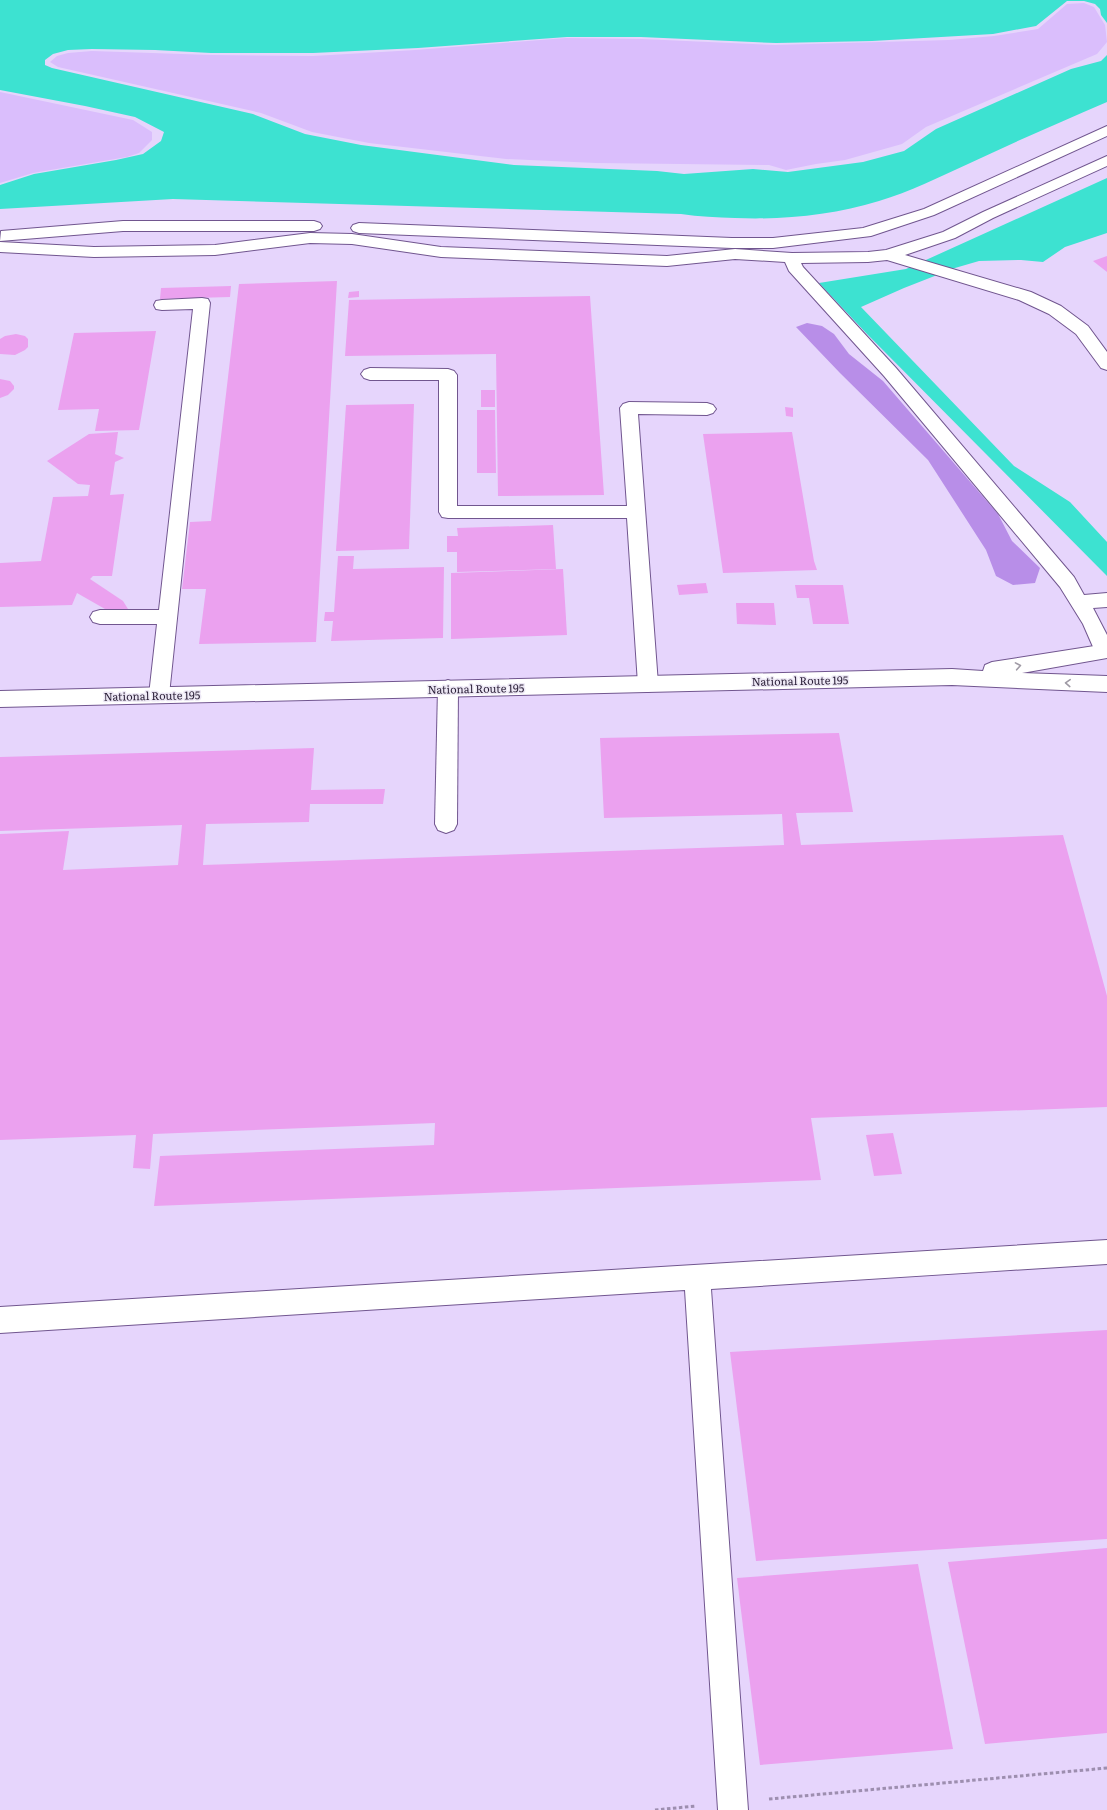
<svg xmlns="http://www.w3.org/2000/svg" width="1107" height="1810" font-family="Literata,serif">
	<rect width="100%" height="100%" fill="#e6d5fc"/>
	<g fill="#dabefc">
		<path d="M1084,3l10,4 11,18 2,17 -10,12 -171,73 -24,17 -57,16 -29,4 -30,6 -17,-5 -173,-2 -90,-4 -137,-16 -57,-11 -51,-19 -203,-46 -8,-5 7,-6 11,-3 24,-2 120,4 101,1 102,-6 151,-12 76,1 133,6 174,-5 45,-4 44,-7 29,-25z"/>
		<path d="M0,92l133,28 19,12v8l-13,13 -12,4 -94,16 -33,10z"/>
	</g>
	<path fill="#b88ee8" d="M807,323l15,3 12,8 15,20 34,27 115,133 14,27 28,27 -5,15 -22,2 -17,-9 -10,-26 -58,-90 -88,-87 -44,-46z"/>
	<g fill="#3de2d1">
		<path d="M0,0h1107v23l-6,-8 -1,-6 -5,-5 -11,-3h-17l-31,25 -43,8 -121,7 -96,2 -135,-6h-74l-149,11 -105,5h-102l-56,-3 -63,-1 -24,1 -15,4 -8,6v5l7,3 201,46 52,20 56,11 153,20 143,6 27,3 69,-5 35,3 75,-10 41,-11 32,-22 135,-60 30,-8 6,-6v47c-46,20 -93,40 -139,62 -29,13 -58,28 -89,37 -46,14 -95,19 -144,17 -18,-1 -36,-1 -54,-4l-508,-15 -173,10v-24l34,-11 82,-14 27,-6 18,-13 3,-9 -29,-15 -50,-11 -85,-16z"/>
		<path d="M1107,178v55l-42,14 -22,15 -22,-2 -42,1 -24,7 -51,20 -43,19 153,159 56,36 37,40v34l-240,-242 -48,-51 87,-14z"/>
	</g>
	<g fill="#eba1ef">
		<path d="M1107,256v16l-14,-11z"/>
		<path d="M337,281l-21,361 -117,2 7,-55h-24l8,-67 21,-1 28,-237z"/>
		<path d="M231,286l-1,11 -70,2 1,-11z"/>
		<path d="M359,291v6l-11,1 1,-6z"/>
		<path d="M590,296l14,199 -106,1 -2,-142 -151,2 4,-56z"/>
		<path d="M156,331l-17,99 -44,1 4,-22 -41,1 16,-77z"/>
		<path d="M16,334l9,2 3,3v8l-3,3 -10,5 -15,-1v-15l5,-3z"/>
		<path d="M0,379l10,2 4,5v3l-6,6 -8,3z"/>
		<rect x="481" y="390" width="14" height="17"/>
		<path d="M414,404l-5,145 -73,2 10,-146z"/>
		<path d="M785,407l8,1v9l-7,-1z"/>
		<path d="M477,410h18l1,63h-19z"/>
		<path d="M118,432l-3,22 9,4 -9,4 -5,33 14,-1 -12,82h-19l-3,3 33,22 5,8 -2,2 -14,2 -35,-20 -5,12 -72,2v-44l41,-2 12,-64 35,-1 2,-11 -12,-1 -31,-23 42,-27z"/>
		<path d="M792,432l22,129 3,9 -94,3 -20,-139z"/>
		<path d="M553,525l3,44 -99,3v-20h-10v-16h11l-1,-8z"/>
		<path d="M338,556h16l-1,13 91,-2 -1,71 -112,3 2,-20h-9l1,-9h9z"/>
		<path d="M563,569l4,66 -116,4v-66z"/>
		<path d="M706,583l2,10 -29,2 -2,-10z"/>
		<path d="M795,585h48l6,39h-36l-4,-26h-12z"/>
		<path d="M736,603h38l2,22 -39,-1z"/>
		<path d="M839,733l14,79 -57,1 5,32 262,-10 44,161v111l-296,11 10,62 -667,26 6,-50 274,-11 1,-22 -282,11 -3,35 -17,-1 3,-33 -136,5v-306l69,-3 -6,39 115,-5 4,-40 -182,6v-74l314,-9 -3,42 74,-1 -2,15h-73l-1,18 -103,2 -3,41 581,-20 -2,-31 -178,4 -4,-80z"/>
		<path d="M893,1133l9,41 -28,2 -8,-41z"/>
		<path d="M1107,1330v209l-351,22 -26,-209z"/>
		<path d="M1107,1548v185l-122,11 -37,-182z"/>
		<path d="M918,1564l35,185 -193,16 -23,-187z"/>
	</g>
	<g fill="none" stroke-linecap="round" stroke-linejoin="round">
		<defs>
			<g id="minor">
				<path d="M1107,126v10l-173,79 -63,21 -98,12h-41l-373,-15 -6,-2 -2,-3 2,-3 6,-2 373,15h41l90,-10 61,-19z"/>
				<path d="M1107,156v10l-114,52 -38,20 -50,17 126,37 30,14 27,20 19,26v18l-6,-2 -25,-34 -27,-20 -30,-14 -132,-40 -19,2 -67,1 2,4 93,101 178,209 10,18 23,-2v14l-14,1 14,27v22l-3,1 -7,-2 -14,-32 -23,-37 -176,-211 -95,-105 -4,-9 -50,-3 -68,7 -226,-9 -89,-13 -42,-1 -95,12 -121,2 -94,-5v-10l94,5 121,-2 95,-12 42,1 89,13 226,9 68,-7 57,4 76,-1 18,-2 57,-18 40,-20z"/>
				<path d="M123,221h191l6,2 2,3 -2,3 -6,2h-191l-123,10 1,-10z"/>
				<path d="M202,298l6,1 2,4 -41,392 -3,5 -7,3 -7,-3 -3,-5 8,-71h-57l-7,-2 -3,-5 3,-5 7,-2h59l34,-301 -31,1 -6,-1 -2,-4 2,-4 6,-1z"/>
				<path d="M370,368l78,1 6,2 3,4v131h170l-7,-98 3,-4 6,-2 78,1 6,2 3,4 -3,4 -6,2 -69,-1 20,270 -3,5 -7,3 -7,-3 -3,-5 -11,-166h-179l-6,-1 -3,-5v-132h-69l-6,-2 -3,-4 3,-4z"/>
				<path d="M448,680l7,3 3,5 -1,136 -3,6 -8,3 -8,-3 -3,-6 3,-136 3,-5z"/>
				<path d="M1107,1240v24l-396,25 37,521h-30l-33,-520 -685,43v-26z"/>
			</g>
			<path id="highway" d="M1107,644v14l-85,15 85,3v16l-155,-7 -952,22v-16l952,-22 31,2 2,-6 7,-3z"/>
		</defs>
		<use href="#minor" stroke="#71568f" stroke-width="2"/>
		<use href="#highway" stroke="#71568f" stroke-width="2"/>
		<g stroke="#9d8eaf" stroke-width="3" stroke-dasharray="3.5 2.5" stroke-linecap="butt">
			<path d="M769,1799l338,-31"/>
			<path d="M655,1810l41,-4"/>
		</g>
		<use href="#minor" fill="#fff" fill-rule="evenodd"/>
		<use href="#highway" fill="#fff" fill-rule="evenodd"/>
	</g>
	<defs><path id="oneway-chevron" d="M-2-3.5L2.5 0L-2 3.5" fill="none" stroke-width="1.6" stroke-linecap="round" stroke-linejoin="round"/></defs>
	<g stroke="#9f9aa5">
		<use href="#oneway-chevron" transform="translate(1018 666) rotate(-10)"/>
		<use href="#oneway-chevron" transform="translate(1068 683) rotate(-177)"/>
	</g>
	<g text-anchor="middle" dominant-baseline="central" stroke-width="3" stroke-linejoin="round" paint-order="stroke">
		<g font-size="11" fill="#291e36" stroke="#ede8f5">
			<text transform="translate(800 680) rotate(-1)">National Route 195</text>
			<text transform="translate(476 688) rotate(-1)">National Route 195</text>
			<text transform="translate(152 695) rotate(-1)">National Route 195</text>
		</g>
	</g>
</svg>
